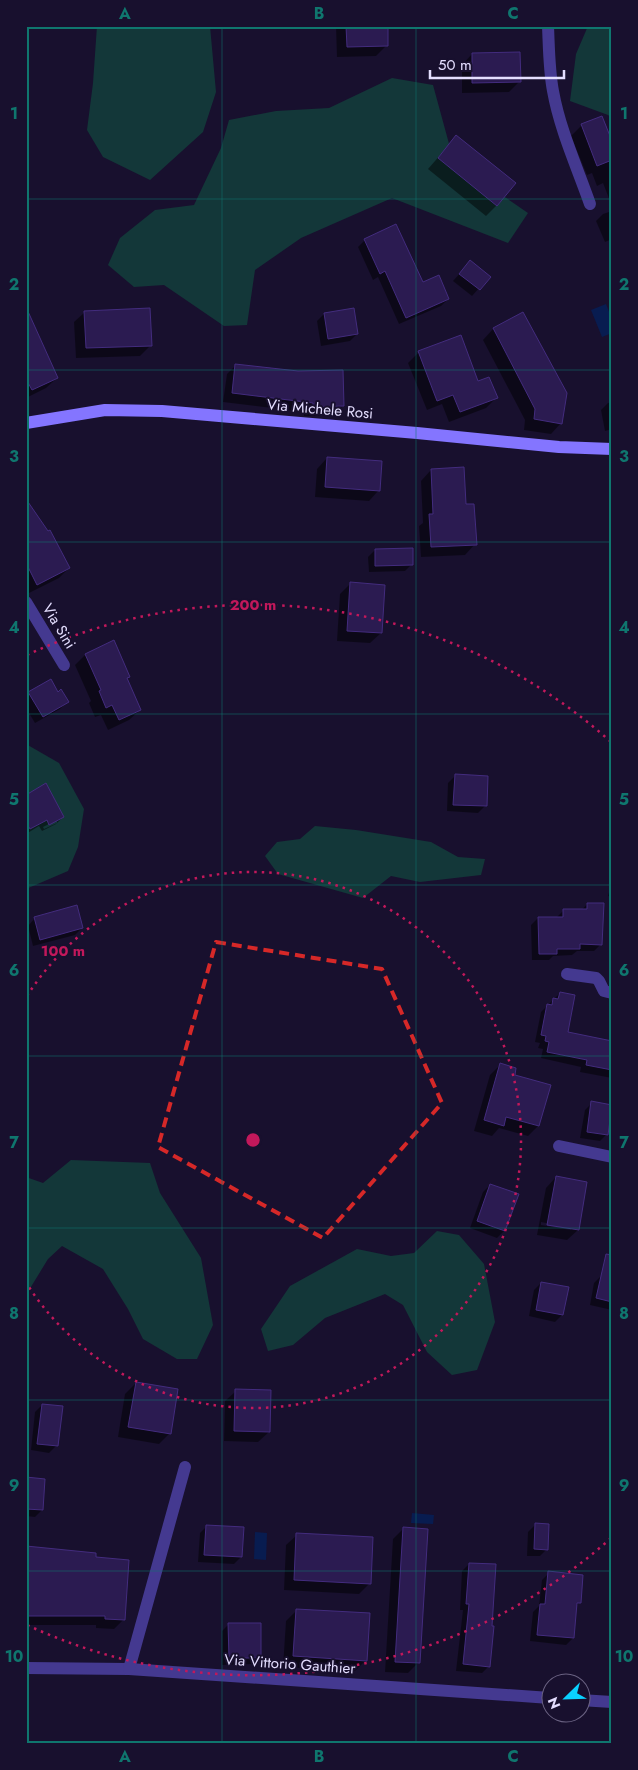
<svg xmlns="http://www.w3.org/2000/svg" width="638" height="1770" font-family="Jost,sans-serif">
	<rect width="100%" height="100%" fill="#18102e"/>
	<g fill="#133739">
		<path d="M97,26h113l6,66 -13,40 -53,48 -47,-23 -16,-27 6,-47z"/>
		<path d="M588,26h24v92l-4,-3 -38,-14 6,-47z"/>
		<path d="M392,78l41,7 21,77 74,51 -20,30 -116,-45 -91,40 -46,32 -8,55 -23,1 -60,-41 -30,2 -26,-22 12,-27 35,-28 39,-5 27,-57 8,-28 47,-9 53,-3z"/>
		<path d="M26,744l33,19 25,46 -6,38 -10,24 -42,18z"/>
		<path d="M315,826l41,4 75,12 27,15 27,2 -4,16 -61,7 -29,-6 -28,22 -85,-24 -13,-18 12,-14 23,-3z"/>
		<path d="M71,1160l79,3 10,30 41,65 12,67 -16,34h-20l-34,-20 -15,-30 -25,-40 -41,-23 -14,13 -22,36v-118l17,6z"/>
		<path d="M437,1231l22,4 25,29 11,58 -18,48 -25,5 -25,-23 -24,-47 -18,-11 -60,24 -32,27 -25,6 -7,-22 29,-43 67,-37 34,7 23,-3z"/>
	</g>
	<g fill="#081c50">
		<path d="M606,304l6,15v14l-10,4 -11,-27z"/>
		<path d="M412,1513l22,2 -1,9 -22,-1z"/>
		<path d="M255,1532l12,1 -1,27 -12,-1z"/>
	</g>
	<g fill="#0007" fill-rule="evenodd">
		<path d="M336,26h51v19l-11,11 -39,1z"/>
		<path d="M472,54l47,28 -10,10 -47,1v-28z"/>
		<path d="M582,125l30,15v66l-9,-23 -6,3 -5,-13 -5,2 -16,-39z"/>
		<path d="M456,137l41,68 -11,11 -58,-47z"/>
		<path d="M612,211v28l-7,3 -9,-21 7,-7z"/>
		<path d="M365,240l57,44 26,15 -7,7 -42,18 -21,-47 -5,3 -15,-33z"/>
		<path d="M470,262l19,15 -17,19 -19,-15z"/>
		<path d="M353,309l4,25 -7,7 -29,5 -4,-25 7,-7z"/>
		<path d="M26,310l31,68 -11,10 -20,10z"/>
		<path d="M85,312l66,33 -11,11 -64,2 -2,-36z"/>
		<path d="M523,314l38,109 -10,11 -27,-4 1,-10 -42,-80 10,-11z"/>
		<path d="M419,352l59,31 18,15 -10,10 -37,14 -7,-18 -15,6 -19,-47z"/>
		<path d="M236,365l107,41 -9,9 -30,1v-4l-81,-10 4,-28z"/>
		<path d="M612,402v27l-7,2 -4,-21 7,-7z"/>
		<path d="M327,458l52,32 -10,11 -54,-4 2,-28z"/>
		<path d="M431,470l34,36 10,38 -10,11 -44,2 -2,-31 4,-3 -2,-42z"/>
		<path d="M26,502l43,66 -10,10 -32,16z"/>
		<path d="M375,550l37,14 -7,7 -36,1 -1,-15z"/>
		<path d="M350,584l31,49 -11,10 -33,-2 3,-47z"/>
		<path d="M85,655l44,21 -3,3 14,31 -11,10 -21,10 -7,-15 -6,2 -6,-14 2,-2 -16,-36z"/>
		<path d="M29,693h29l9,9 -7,7 -25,14 -9,-15v-13z"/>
		<path d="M455,776l30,30 -7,7 -31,-2 1,-28z"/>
		<path d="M26,797l37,20 -7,7 -14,7 -3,-5 -13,8zM57,820v3l-13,6 -1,-2z"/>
		<path d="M612,882v15l-4,-1z"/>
		<path d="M587,904l14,40 -7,7h-17l-5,4 -19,1 -4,4h-17l-1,-35 7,-7h18l7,-7h18z"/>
		<path d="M35,918l47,10 -7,7 -42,11 -5,-20z"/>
		<path d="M560,993l6,40 46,9v36l-32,-6 1,-5 -40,-9 2,-9 -5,-1 2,-5 -5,-1 6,-30z"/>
		<path d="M500,1065l38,61 -10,10 -29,-8 -7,8 -18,-5 16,-56z"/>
		<path d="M592,1103l15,31 -7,7 -20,-3 5,-28z"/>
		<path d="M556,1177l22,53 -11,10 -30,-5 9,-47zM541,1222l30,6v2l-30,-5z"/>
		<path d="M490,1185l14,46 -7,7 -27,-10 13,-36z"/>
		<path d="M601,1276l11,2v32l-22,-5 4,-22z"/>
		<path d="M541,1283l21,32 -7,7 -26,-6 5,-26z"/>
		<path d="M136,1383l33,51 -10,10 -41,-7 7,-43z"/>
		<path d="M236,1391l33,41 -11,10 -34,-1 1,-40z"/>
		<path d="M42,1405l14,41 -7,7 -18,-3 4,-38z"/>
		<path d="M26,1479l16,31 -7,7 -9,-1z"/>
		<path d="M535,1525l12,24 -7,7h-13l1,-24z"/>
		<path d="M207,1526l34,31 -7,7 -36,-2 2,-29z"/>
		<path d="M404,1528l14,135 -10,10 -23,-1 8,-133z"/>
		<path d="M297,1535l73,48 -11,11 -75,-4 2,-45z"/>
		<path d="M26,1546l68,12 30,61 -10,10 -18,-1v-3h-70z"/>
		<path d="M469,1564l22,63 -2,39 -7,7 -26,-2 7,-61h-3l2,-39z"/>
		<path d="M549,1573l30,30 -4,4 -2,31 -7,7 -36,-4 3,-29 6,-6 3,-26z"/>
		<path d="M297,1610l69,50 -11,11 -72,-4 3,-46z"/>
		<path d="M229,1624l31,33 -7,7 -31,1v-34z"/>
	</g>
	<g fill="#2b1b51" stroke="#432c7e">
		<path d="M346,26h42v20l-41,1z"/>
		<path d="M520,52l1,30 -49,1v-30z"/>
		<path d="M602,116l10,25v19l-15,6 -16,-42z"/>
		<path d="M456,135l60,48 -19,23 -59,-48z"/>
		<path d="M396,224l27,58 16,-7 10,24 -43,19 -21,-47 -5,3 -16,-35z"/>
		<path d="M470,260l21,17 -11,13 -21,-16z"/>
		<path d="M26,307l32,71 -26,12 -6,-11z"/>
		<path d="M150,308l2,38 -66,2 -2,-37z"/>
		<path d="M354,308l4,26 -30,5 -4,-26z"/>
		<path d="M523,312l44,81 -5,31 -28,-5 1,-10 -42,-81z"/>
		<path d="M461,335l17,46 11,-4 9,21 -38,14 -7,-17 -16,6 -19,-50z"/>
		<path d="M235,364l63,7 45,-1 1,36 -31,1v-4l-81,-10z"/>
		<path d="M327,457l55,4 -2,30 -55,-4z"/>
		<path d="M464,467l2,37h8l3,41 -46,2 -2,-33h4l-2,-45z"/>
		<path d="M26,499l22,32 2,-1 20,38 -33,17 -11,-22z"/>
		<path d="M413,548v17l-38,1v-17z"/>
		<path d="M350,582l35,3 -3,48 -35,-2z"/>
		<path d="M114,640l16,37 -3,1 14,32 -22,10 -7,-15 -6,3 -7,-17 2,-1 -16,-36z"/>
		<path d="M51,679l7,13 3,-3 8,13 -26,15 -15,-25z"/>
		<path d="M455,774l33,2 -1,30 -34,-1z"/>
		<path d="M46,783l18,34 -15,8 -2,-5 -17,9 -4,-7v-27z"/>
		<path d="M587,903h17l-2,42 -22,-1v5h-23v5h-18l-1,-37h25v-8h24z"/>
		<path d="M77,905l6,23 -43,12 -6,-23z"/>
		<path d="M560,992l15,3 -7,37 44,9v29l-26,-5 1,-5 -40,-8 2,-10 -4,-1 1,-5 -5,-1 6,-31 5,1 1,-7 5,1z"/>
		<path d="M500,1063l16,5 -1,7 36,10 -12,41 -33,-9 -2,9 -20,-6z"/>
		<path d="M591,1101l21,4 -4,30 -21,-3z"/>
		<path d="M556,1176l31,6 -8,48 -32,-5z"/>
		<path d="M490,1184l29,10 -14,37 -28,-10z"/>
		<path d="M606,1254l6,1v47l-16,-4z"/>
		<path d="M541,1282l28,5 -6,28 -27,-5z"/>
		<path d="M136,1382l42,7 -7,45 -43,-7z"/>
		<path d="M235,1389l36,1 -1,42 -36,-1z"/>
		<path d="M42,1404l21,2 -5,40 -21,-2z"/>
		<path d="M26,1477l19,2 -2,31 -17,-1z"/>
		<path d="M535,1523l14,1 -1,26 -14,-1z"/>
		<path d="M206,1525l38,2 -2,30 -38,-2z"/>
		<path d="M403,1527l25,2 -8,134 -25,-1z"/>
		<path d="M296,1533l77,4 -2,47 -77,-4z"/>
		<path d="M26,1546l70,7v4l33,3 -4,60 -20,-1v-3h-79z"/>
		<path d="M469,1563l27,1 -4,62h2l-4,41 -27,-3 6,-60h-3z"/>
		<path d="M548,1571l35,4 -2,28h-4l-3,35 -37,-3 3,-31h5z"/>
		<path d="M296,1609l74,4 -3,48 -74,-5z"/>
		<path d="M228,1623h33v35h-32z"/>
	</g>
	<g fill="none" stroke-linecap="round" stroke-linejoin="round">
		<g stroke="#443990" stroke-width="12">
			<path d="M548,26c1,22 1,44 5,65 7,39 24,76 37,113"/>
			<path d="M26,602l38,63"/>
			<path d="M567,974l29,4 3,3 5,10 8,2"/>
			<path d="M559,1146l53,11"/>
			<path d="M26,1668l103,1 421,29"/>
			<path d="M129,1669l56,-202"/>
			<path d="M580,1700l32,2"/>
		</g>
		<path stroke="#8475ff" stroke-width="12" d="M26,423l79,-13 57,1 255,22 142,14 53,2"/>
	</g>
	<path fill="none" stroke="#d62828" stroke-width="4" stroke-dasharray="10 6" stroke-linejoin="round" d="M216,942l166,27 60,134 -119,135 -165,-91z"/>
	<path fill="none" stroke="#0f766e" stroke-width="1" stroke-opacity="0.55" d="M222,26v1718M416,26v1718M26,199h586M26,370h586M26,542h586M26,714h586M26,885h586M26,1056h586M26,1228h586M26,1400h586M26,1571h586"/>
	<g fill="none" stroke="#c2185b" stroke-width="2.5" stroke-dasharray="2.5 5">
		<path d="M27 996A268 268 0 1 1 27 1284"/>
		<path d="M611 1538A535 535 0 0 1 27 1625M27 655A535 535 0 0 1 611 742"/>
	</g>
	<g text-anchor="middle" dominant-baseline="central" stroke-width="4" stroke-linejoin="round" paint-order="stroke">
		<g font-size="15" fill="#e4deff" stroke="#18102e">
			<text transform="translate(320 409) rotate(5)">Via Michele Rosi</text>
			<text transform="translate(59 626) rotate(59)">Via Sini</text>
			<text transform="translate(290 1664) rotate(4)">Via Vittorio Gauthier</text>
		</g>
	</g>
	<circle cx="253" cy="1140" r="8" fill="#c2185b" stroke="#18102e" stroke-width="2.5"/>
	<g font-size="15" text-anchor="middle" font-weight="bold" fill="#c2185b" stroke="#18102e" stroke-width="4" stroke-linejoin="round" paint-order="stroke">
		<text x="253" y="610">200 m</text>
		<text x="63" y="956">100 m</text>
	</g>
	<rect width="638" height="1770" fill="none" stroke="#18102e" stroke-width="55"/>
	<g transform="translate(566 1698) rotate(247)"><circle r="24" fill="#18102e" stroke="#6a6282"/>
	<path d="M0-4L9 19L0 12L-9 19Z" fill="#0ad1ff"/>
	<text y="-8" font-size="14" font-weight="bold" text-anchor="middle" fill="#e4deff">N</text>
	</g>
	<path d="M430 70v8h134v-8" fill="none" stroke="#e4deff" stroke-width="2.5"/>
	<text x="438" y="70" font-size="15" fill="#e4deff" stroke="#18102e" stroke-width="4" paint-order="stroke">50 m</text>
	<rect x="28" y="28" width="582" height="1714" fill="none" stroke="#0f766e" stroke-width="2"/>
	<g font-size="16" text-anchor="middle" font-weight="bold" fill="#0f766e">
		<text x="125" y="19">A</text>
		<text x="319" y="19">B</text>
		<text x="513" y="19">C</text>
		<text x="14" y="119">1</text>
		<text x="624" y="119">1</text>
		<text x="14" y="290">2</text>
		<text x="624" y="290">2</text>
		<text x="14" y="462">3</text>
		<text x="624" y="462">3</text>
		<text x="14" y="633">4</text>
		<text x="624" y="633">4</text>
		<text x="14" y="805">5</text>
		<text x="624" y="805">5</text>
		<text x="14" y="976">6</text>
		<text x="624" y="976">6</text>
		<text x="14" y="1148">7</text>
		<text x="624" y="1148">7</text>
		<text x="14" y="1319">8</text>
		<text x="624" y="1319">8</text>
		<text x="14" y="1491">9</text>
		<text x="624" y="1491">9</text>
		<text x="14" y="1662">10</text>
		<text x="624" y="1662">10</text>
		<text x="125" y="1762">A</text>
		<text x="319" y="1762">B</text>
		<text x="513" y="1762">C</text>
	</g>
</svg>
